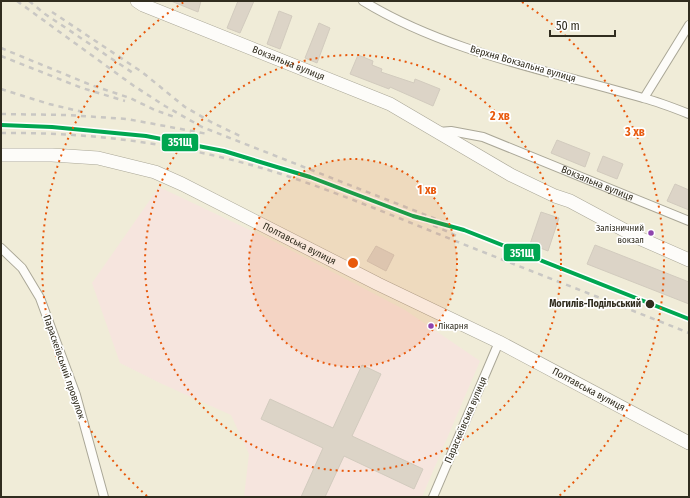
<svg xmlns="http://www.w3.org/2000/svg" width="690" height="498" font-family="'Fira Sans Condensed',sans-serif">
	<rect width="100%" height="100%" fill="#f0ecd8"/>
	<path fill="#f6e5de" d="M159,187l114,54 132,69 75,51 -58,136h-178l5,-43 -18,-39 -71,-32 -40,-20 -28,-80z"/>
	<g fill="#dcd4c7" stroke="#d2cbbe">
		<path d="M171,1h30l-3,11z"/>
		<path d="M238,1h16l-14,32 -13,-5z"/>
		<path d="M279,11l13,5 -12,33 -13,-5z"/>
		<path d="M319,23l11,5 -13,35 -12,-5z"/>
		<path d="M358,55l15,6 -1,4 10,4 -1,3 33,11 1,-4 25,10 -7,17 -43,-19 -1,2 -39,-15z"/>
		<path d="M557,140l33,13 -5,14 -34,-14z"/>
		<path d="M603,156l20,8 -6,15 -20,-8z"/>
		<path d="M675,184l14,6v20l-22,-9z"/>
		<path d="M541,212l18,6 -11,33 -18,-7z"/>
		<path d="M595,245l94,37v22l-102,-40z"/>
		<path d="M376,246l18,9 -8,16 -19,-10z"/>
		<path d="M362,365l19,9 -29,62 71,33 -9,20 -70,-33 -19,41h-24l22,-49 -62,-29 9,-20 63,29z"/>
	</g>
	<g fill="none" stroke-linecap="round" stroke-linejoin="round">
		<defs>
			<g id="minor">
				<path d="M363,1c85,52 185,69 280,97 16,4 31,10 46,16"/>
				<path d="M644,98l45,-73"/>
				<path id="s1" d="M438,132l13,-1 32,6 206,84"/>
				<path d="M1,248l21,20 18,30 36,97 28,102"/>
				<path d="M433,497l66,-155"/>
			</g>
			<g id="primary">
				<path id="s2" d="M137,1l6,4 247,99 121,71 44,21 15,5 69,37 50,22"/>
			</g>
			<g id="trunk">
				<path id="s3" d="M1,155h51l46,3 57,14 27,12 196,100 121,58 190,101"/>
			</g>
		</defs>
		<use href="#minor" stroke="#aaa797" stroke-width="10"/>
		<use href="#primary" stroke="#aaa797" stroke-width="14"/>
		<use href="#trunk" stroke="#aaa797" stroke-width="14"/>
		<use href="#minor" stroke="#fdfcf9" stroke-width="8"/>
		<use href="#primary" stroke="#fdfcf9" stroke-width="13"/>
		<use href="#trunk" stroke="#fdfcf9" stroke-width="13"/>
		<g stroke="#c9c7c3" stroke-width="2.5" stroke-dasharray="5 5" stroke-linecap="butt">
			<path d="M17,1l117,85 31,20 37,21 262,103"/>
			<path d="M29,1l16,13 88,59"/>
			<path d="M52,12l90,60 43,35 26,15 31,15"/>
			<path d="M1,48l90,37 39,13 25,12 22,8"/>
			<path d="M1,56l81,32 43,13"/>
			<path d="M1,89l48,15 34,8"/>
			<path d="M1,114l66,1 60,4 81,15"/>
			<path d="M1,133c98,-1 197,13 289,44 59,20 116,44 173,67 75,30 151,59 226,89"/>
			<path d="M415,217l42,19"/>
		</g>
		<defs>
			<path id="rail-1" d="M1,125l51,2 94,9 78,15 86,26 103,39 51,14 225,89"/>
		</defs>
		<use href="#rail-1" stroke="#fff" stroke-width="7"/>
		<use href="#rail-1" stroke="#00a651" stroke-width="4"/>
	</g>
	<circle cx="353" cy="263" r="104" fill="#e8590c" fill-opacity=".12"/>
	<g fill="none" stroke="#e8590c" stroke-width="2" stroke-dasharray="2 4">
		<circle cx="353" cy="263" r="104"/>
		<circle cx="353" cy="263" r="208"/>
		<path d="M147 496A311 311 0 0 1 184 2M522 2A311 311 0 0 1 559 496"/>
	</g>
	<g fill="#8e44ad" stroke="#fff" stroke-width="1.5">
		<circle cx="651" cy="233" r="3.5"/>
		<circle cx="431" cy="326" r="3.5"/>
	</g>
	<circle fill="#312d1f" stroke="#fff" stroke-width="1.5" cx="650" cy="304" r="5"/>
	<g text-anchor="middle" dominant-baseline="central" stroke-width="3.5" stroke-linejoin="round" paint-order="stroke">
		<g font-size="9" fill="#312d1f" stroke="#fff" text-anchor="end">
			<text x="644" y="228">Залізничний<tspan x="644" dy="12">вокзал</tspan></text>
			<text x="438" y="326" text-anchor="start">Лікарня</text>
		</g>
		<g font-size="10" fill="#312d1f" stroke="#fff">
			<text stroke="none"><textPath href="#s2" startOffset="164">Вокзальна вулиця</textPath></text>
			<text transform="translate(523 64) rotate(16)">Верхня Вокзальна вулиця</text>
			<text stroke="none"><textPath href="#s1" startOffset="169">Вокзальна вулиця</textPath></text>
			<text stroke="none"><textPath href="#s3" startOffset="317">Полтавська вулиця</textPath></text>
			<text transform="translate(64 367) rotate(71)">Параскеївський провулок</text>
			<text stroke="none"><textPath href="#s3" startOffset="641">Полтавська вулиця</textPath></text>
			<text transform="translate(466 420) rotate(-67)">Параскеївська вулиця</text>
		</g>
		<g font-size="10" font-weight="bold" fill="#312d1f" stroke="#fff" text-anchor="end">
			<text x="641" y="304">Могилів-Подільський</text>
		</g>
	</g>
	<circle cx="353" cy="263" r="6" fill="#e8590c" stroke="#fff" stroke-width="2"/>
	<g font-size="12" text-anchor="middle" font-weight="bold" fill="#e8590c" stroke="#fff" stroke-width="3.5" stroke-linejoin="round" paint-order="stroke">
		<text x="500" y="120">2 хв</text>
		<text x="635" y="136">3 хв</text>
		<text x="427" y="194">1 хв</text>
	</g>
	<g stroke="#fff" stroke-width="1.5">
		<rect x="161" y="133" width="38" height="19" rx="4" fill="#00a651"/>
		<rect x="503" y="243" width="38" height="19" rx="4" fill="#00a651"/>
	</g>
	<g font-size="11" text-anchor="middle" font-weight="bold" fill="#fff">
		<text x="180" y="146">351Щ</text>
		<text x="522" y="257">351Щ</text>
	</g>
	<rect width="690" height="498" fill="none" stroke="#312d1f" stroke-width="4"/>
	<path d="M550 30v6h65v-6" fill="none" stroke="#312d1f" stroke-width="2"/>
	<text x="556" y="30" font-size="12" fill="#312d1f" stroke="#ffffff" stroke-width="3" paint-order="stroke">50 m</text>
</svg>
